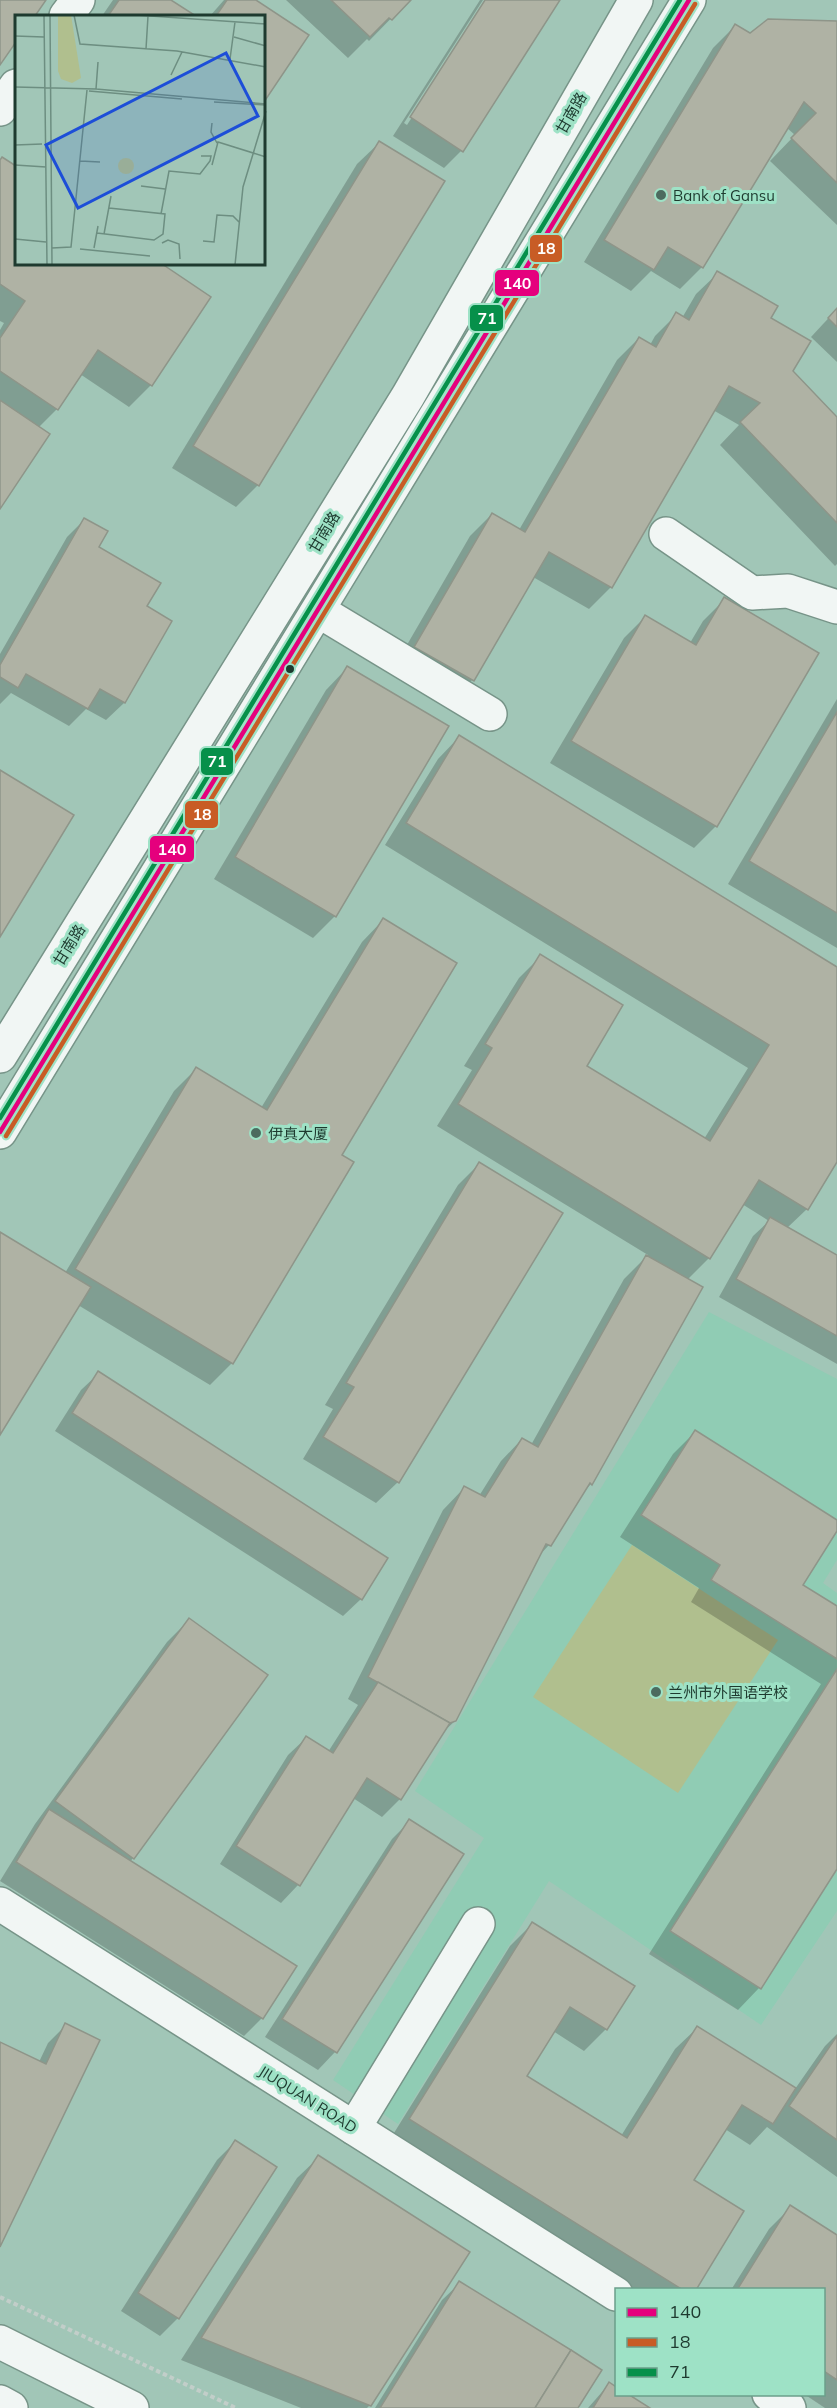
<svg xmlns="http://www.w3.org/2000/svg" width="837" height="2408" font-family="Mulish,'Noto Sans SC',sans-serif">
	<rect width="100%" height="100%" fill="#a1c6b7"/>
	<path fill="#90ccb4" d="M709,1312l128,67v181l-14,23 14,10v318l-76,114 -212,-144 -151,243 -65,-44 151,-242 -69,-47z"/>
	<path fill="#b0bf8e" d="M632,1545l146,95 -100,153 -145,-96z"/>
	<g fill="#0003">
		<path d="M0,0h45l-12,16h-17v24l-16,23z"/>
		<path d="M113,0h55l25,16h-91z"/>
		<path d="M224,0h29l53,36 -42,63v-83h-54z"/>
		<path d="M286,0h123l-40,41 -2,-2 -19,19z"/>
		<path d="M480,0h3l-79,123 3,2 80,-125h71l-97,151 -17,17 -51,-32z"/>
		<path d="M837,23v202l-67,-64 25,-26 -8,-7 -85,139 -22,22 -29,-18 -20,20 -47,-29 129,-214 22,-22 15,9z"/>
		<path d="M379,143l64,39 -185,303 -22,22 -64,-39 185,-304z"/>
		<path d="M2,159l14,9v96h143l50,34 -58,87 -22,22 -49,-33 -23,35 -19,19 -38,78v-176l4,-7 -4,-2v-160z"/>
		<path d="M718,273l51,45 22,53 46,48v145l-2,2 -115,-121 19,-20 -26,-15 -102,177 -22,22 -56,-32 -61,103 -21,22 -58,-33 77,-133 22,-22 27,16 98,-170 22,-22 11,7 5,-9 22,-22 5,4 14,-24z"/>
		<path d="M837,309v53l-26,-25z"/>
		<path d="M84,520l13,28 48,59 25,15 -46,81 -18,17 -20,-11 -17,17 -58,-33 -11,11v-50l67,-117z"/>
		<path d="M725,599l-9,227 -22,22 -144,-85 74,-125 21,-21 45,26 13,-22z"/>
		<path d="M347,668l100,59 -112,189 -22,22 -99,-59 112,-189z"/>
		<path d="M837,699v249l-109,-64z"/>
		<path d="M459,737l378,231v191l-30,50 -20,19 50,29v107l-118,-67 34,-61 16,-15 -27,-17 -33,54 -22,22 -96,204 -8,8 -34,53 -12,13 -82,163 -14,13 -41,65 -18,18 -29,-19 -55,87 -17,18 -61,-39 68,-109 18,-17 22,14 30,-47 -10,-6 95,-189 21,-22 15,8 22,-35 21,-22 9,6 93,-166 24,-24 -211,-129 35,-56 -8,-4 55,-88 22,-22 44,110 119,73 44,-71 -363,-223 53,-86z"/>
		<path d="M383,920l-43,235 -108,208 -22,22 -132,-80 -78,127v-199l65,40 109,-182 22,-22 65,39 101,-166z"/>
		<path d="M479,1164l-81,318 -22,21 -73,-44 30,-50 -8,-4 133,-220z"/>
		<path d="M99,1373l262,226 -18,17 -288,-185 26,-41z"/>
		<path d="M695,1432l142,90v6l-36,57 36,23v258l-78,122 -21,22 -89,-56 172,-270 -130,-82 8,-14 -79,-51 53,-83z"/>
		<path d="M189,1620l77,56 -136,186 132,156 -18,18 -244,-155 35,-57 132,-182z"/>
		<path d="M410,1821l52,33 -127,198 -17,18 -53,-33 127,-198z"/>
		<path d="M532,1924l74,105 -22,22 -31,-20 -28,45 96,60 54,-87 22,-21 98,61 30,-43 12,-12v143l-70,-50 -17,18 -25,-16 -33,51 2,110h-68l-237,-149 121,-195z"/>
		<path d="M66,2025l-66,219v-200l39,18 9,-19z"/>
		<path d="M235,2142l-57,176 -18,18 -39,-25 96,-151z"/>
		<path d="M319,2157l51,248 -3,3h-66l-120,-48 116,-182z"/>
		<path d="M791,2207l46,30v171h-12l-21,-14h20v-104h-93l38,-61z"/>
		<path d="M460,2283l117,125h-202l67,-108z"/>
		<path d="M609,2384l7,5v5l31,14h-59z"/>
	</g>
	<g fill="#afb2a4" stroke="#8e9589" stroke-width="1.5">
		<path d="M0,0h46l-11,16h-19v26l-16,23z"/>
		<path d="M119,0h52l25,16h-88z"/>
		<path d="M227,0h29l53,35 -45,67v-86h-48z"/>
		<path d="M331,0h80l-19,20 -3,-2 -19,19z"/>
		<path d="M485,0h75l-97,152 -53,-35z"/>
		<path d="M768,19l69,2v162l-46,-45 25,-25 -12,-11 -101,166 -35,-21 -14,23 -50,-30 131,-216 15,9z"/>
		<path d="M379,141l66,40 -186,305 -66,-40z"/>
		<path d="M2,157l14,9v98h146l49,33 -59,89 -54,-36 -40,60 -58,-39v-33l25,-37 -25,-17v-124z"/>
		<path d="M717,271l61,35 -7,12 40,23 -18,30 44,46v106l-97,-101 20,-19 -31,-17 -117,202 -63,-36 -75,129 -60,-34 78,-134 33,19 114,-195 17,10 20,-35 13,8z"/>
		<path d="M837,308v19l-9,-9z"/>
		<path d="M0,400l50,34 -50,75z"/>
		<path d="M84,518l24,13 -9,16 62,36 -14,23 25,15 -47,82 -25,-14 -12,20 -62,-35 -8,14 -18,-11v-12z"/>
		<path d="M724,597l95,56 -102,174 -146,-86 74,-126 51,30z"/>
		<path d="M347,666l102,60 -113,191 -101,-60z"/>
		<path d="M837,712v201l-88,-52z"/>
		<path d="M459,735l378,232v195l-29,48 -49,-30 -49,79 -252,-155 34,-56 -7,-4 55,-90 83,51 -36,61 123,75 59,-96 -363,-222z"/>
		<path d="M0,770l74,45 -74,122z"/>
		<path d="M383,918l74,45 -115,192 12,7 -121,202 -158,-95 121,-202 71,43z"/>
		<path d="M479,1162l84,51 -164,270 -76,-46 31,-50 -8,-4z"/>
		<path d="M770,1217l67,38v81l-101,-57z"/>
		<path d="M0,1232l91,55 -91,148z"/>
		<path d="M646,1255l57,32 -111,198 -2,-2 -39,63 -5,-2 -90,177 -6,2 -82,-46 96,-191 21,11 37,-59 16,9z"/>
		<path d="M98,1371l290,187 -26,42 -290,-187z"/>
		<path d="M695,1430l142,90v11l-34,54 34,21v53l-126,-79 9,-15 -79,-50z"/>
		<path d="M189,1618l79,57 -134,184 -79,-58z"/>
		<path d="M837,1669v200l-76,120 -91,-58z"/>
		<path d="M378,1682l72,41 -49,77 -34,-22 -67,108 -64,-40 70,-110 27,17z"/>
		<path d="M49,1809l248,157 -34,53 -247,-157z"/>
		<path d="M409,1819l55,35 -127,199 -55,-34z"/>
		<path d="M532,1922l103,64 -28,44 -37,-23 -43,69 100,62 70,-112 99,62 -23,36 -31,-19 -48,75 50,31 -48,79h-13l-274,-171z"/>
		<path d="M65,2023l35,17 -100,207v-205l46,22z"/>
		<path d="M837,2036v104l-48,-34z"/>
		<path d="M235,2140l42,27 -98,152 -41,-26z"/>
		<path d="M318,2155l152,97 -99,154 -170,-68z"/>
		<path d="M790,2205l47,30v145l-13,-9v-81h-87z"/>
		<path d="M459,2281l112,69 -36,58h-155z"/>
		<path d="M571,2350l31,20 -24,38h-43z"/>
		<path d="M609,2382l7,5v7h12l22,14h-57z"/>
	</g>
	<g fill="none" stroke-linecap="round" stroke-linejoin="round">
		<defs>
			<g id="minor">
				<path d="M66,16l12,-16"/>
				<path d="M0,109l16,-23"/>
				<path d="M666,534l86,59 36,-2 49,16"/>
				<path d="M319,611l171,103"/>
				<path d="M0,1056l408,-660 228,-396"/>
				<path d="M0,1132l689,-1132"/>
				<path d="M0,1904l616,390"/>
				<path d="M354,2128l124,-204"/>
				<path d="M769,2394l20,14"/>
			</g>
			<g id="major">
				<path d="M0,2342l132,66"/>
				<path d="M0,2402l11,6"/>
			</g>
		</defs>
		<use href="#minor" stroke="#779488" stroke-width="36"/>
		<use href="#major" stroke="#779488" stroke-width="36"/>
		<path stroke="#c2cec9" stroke-width="4" stroke-dasharray="4.5 3" stroke-linecap="butt" d="M0,2297l236,111"/>
		<use href="#minor" stroke="#f1f6f4" stroke-width="33"/>
		<use href="#major" stroke="#f1f6f4" stroke-width="33"/>
		<defs>
			<path id="bus-1" d="M0,1132l689,-1132"/>
			<path id="bus-2" d="M6,1136l689,-1132"/>
			<path id="bus-3" d="M0,1118l680,-1118"/>
		</defs>
		<use href="#bus-1" stroke="#9ee2c6" stroke-width="9"/>
		<use href="#bus-2" stroke="#9ee2c6" stroke-width="9"/>
		<use href="#bus-3" stroke="#9ee2c6" stroke-width="9"/>
		<use href="#bus-1" stroke="#e5007d" stroke-width="4.5"/>
		<use href="#bus-2" stroke="#c85c25" stroke-width="4.5"/>
		<use href="#bus-3" stroke="#06904a" stroke-width="4.5"/>
	</g>
	<g fill="#4c6b5f" stroke="#9ee2c6" stroke-width="2">
		<circle cx="661" cy="195" r="6"/>
		<circle cx="256" cy="1133" r="6"/>
		<circle cx="656" cy="1692" r="6"/>
	</g>
	<circle fill="#1e3a2f" stroke="#9ee2c6" stroke-width="2" cx="290" cy="669" r="5"/>
	<g text-anchor="middle" dominant-baseline="central" stroke-width="6" stroke-linejoin="round" paint-order="stroke">
		<g font-size="15" fill="#1e3a2f" stroke="#9ee2c6">
			<text transform="translate(571 113) rotate(-60)">甘南路</text>
			<text transform="translate(324 532) rotate(-59)">甘南路</text>
			<text transform="translate(69 945) rotate(-58)">甘南路</text>
			<text transform="translate(308 2099) rotate(32)">JIUQUAN ROAD</text>
		</g>
		<g font-size="15" fill="#1e3a2f" stroke="#9ee2c6" text-anchor="start">
			<text x="673" y="195">Bank of Gansu</text>
			<text x="268" y="1133">伊真大厦</text>
			<text x="668" y="1692">兰州市外国语学校</text>
		</g>
	</g>
	<g transform="translate(15 15)">
		<rect width="250" height="250" fill="#a1c6b7"/>
		<path d="M103 151a8 8 0 1 1 16 0a8 8 0 1 1-16 0Z" fill="#b0bf8e"/>
		<path d="M43,0h13l10,63 -9,5 -11,-4 -3,-8z" fill="#b0bf8e"/>
		<path fill="none" stroke="#6d8e81" stroke-width="1.5" d="M29,0l3,250M35,0l2,250M59,0l6,29 97,7 89,16M121,0l130,9M0,21l29,1M219,22l32,9M131,34l2,-33M215,44l5,-37M156,60l11,-23M0,72l81,2 170,15M81,74l2,-27M74,76l93,8M199,87l52,3M197,108l-1,9 6,11M0,130l27,-1M65,146l20,1M0,150l31,2M197,150l6,-23 48,15M126,171l24,3M146,199l8,-43 31,3 10,-13 1,-5h-10M82,218l57,7 9,-6 2,-20 -56,-6M89,219l7,-38M0,224l31,3M188,226l11,1 3,-27 16,1 6,6M147,228l6,-3 11,4 1,15M37,233l19,-1 16,-157M79,233l4,-22M65,234l70,7M220,250l8,-78 23,-76"/>
		<path fill="#1d4ed8" fill-opacity="0.15" stroke="#1d4ed8" stroke-width="3" d="M211,38l32,63 -180,92 -32,-63z"/>
		<rect width="250" height="250" fill="none" stroke="#1e3a2f" stroke-width="3"/>
	</g>
	<g stroke="#9ee2c6" stroke-width="2">
		<rect x="529" y="234" width="34" height="29" rx="6" fill="#c85c25"/>
		<rect x="494" y="269" width="46" height="28" rx="6" fill="#e5007d"/>
		<rect x="469" y="304" width="35" height="28" rx="6" fill="#06904a"/>
		<rect x="200" y="747" width="34" height="29" rx="6" fill="#06904a"/>
		<rect x="184" y="800" width="35" height="29" rx="6" fill="#c85c25"/>
		<rect x="149" y="835" width="46" height="28" rx="6" fill="#e5007d"/>
	</g>
	<g font-size="16" text-anchor="middle" font-weight="bold" fill="#fff">
		<text x="546" y="254">18</text>
		<text x="517" y="289">140</text>
		<text x="487" y="324">71</text>
		<text x="217" y="767">71</text>
		<text x="202" y="820">18</text>
		<text x="172" y="855">140</text>
	</g>
	<rect x="615" y="2288" width="210" height="108" fill="#9ee2c6" stroke="#6b9f8a" stroke-width="1.5"/>
	<rect x="627" y="2308" width="30" height="9" fill="#e5007d" stroke="#6b9f8a" stroke-width="1.5"/>
	<text x="669" y="2318" font-size="18" fill="#1e3a2f">140</text>
	<rect x="627" y="2338" width="30" height="9" fill="#c85c25" stroke="#6b9f8a" stroke-width="1.5"/>
	<text x="669" y="2348" font-size="18" fill="#1e3a2f">18</text>
	<rect x="627" y="2368" width="30" height="9" fill="#06904a" stroke="#6b9f8a" stroke-width="1.5"/>
	<text x="669" y="2378" font-size="18" fill="#1e3a2f">71</text>
</svg>
